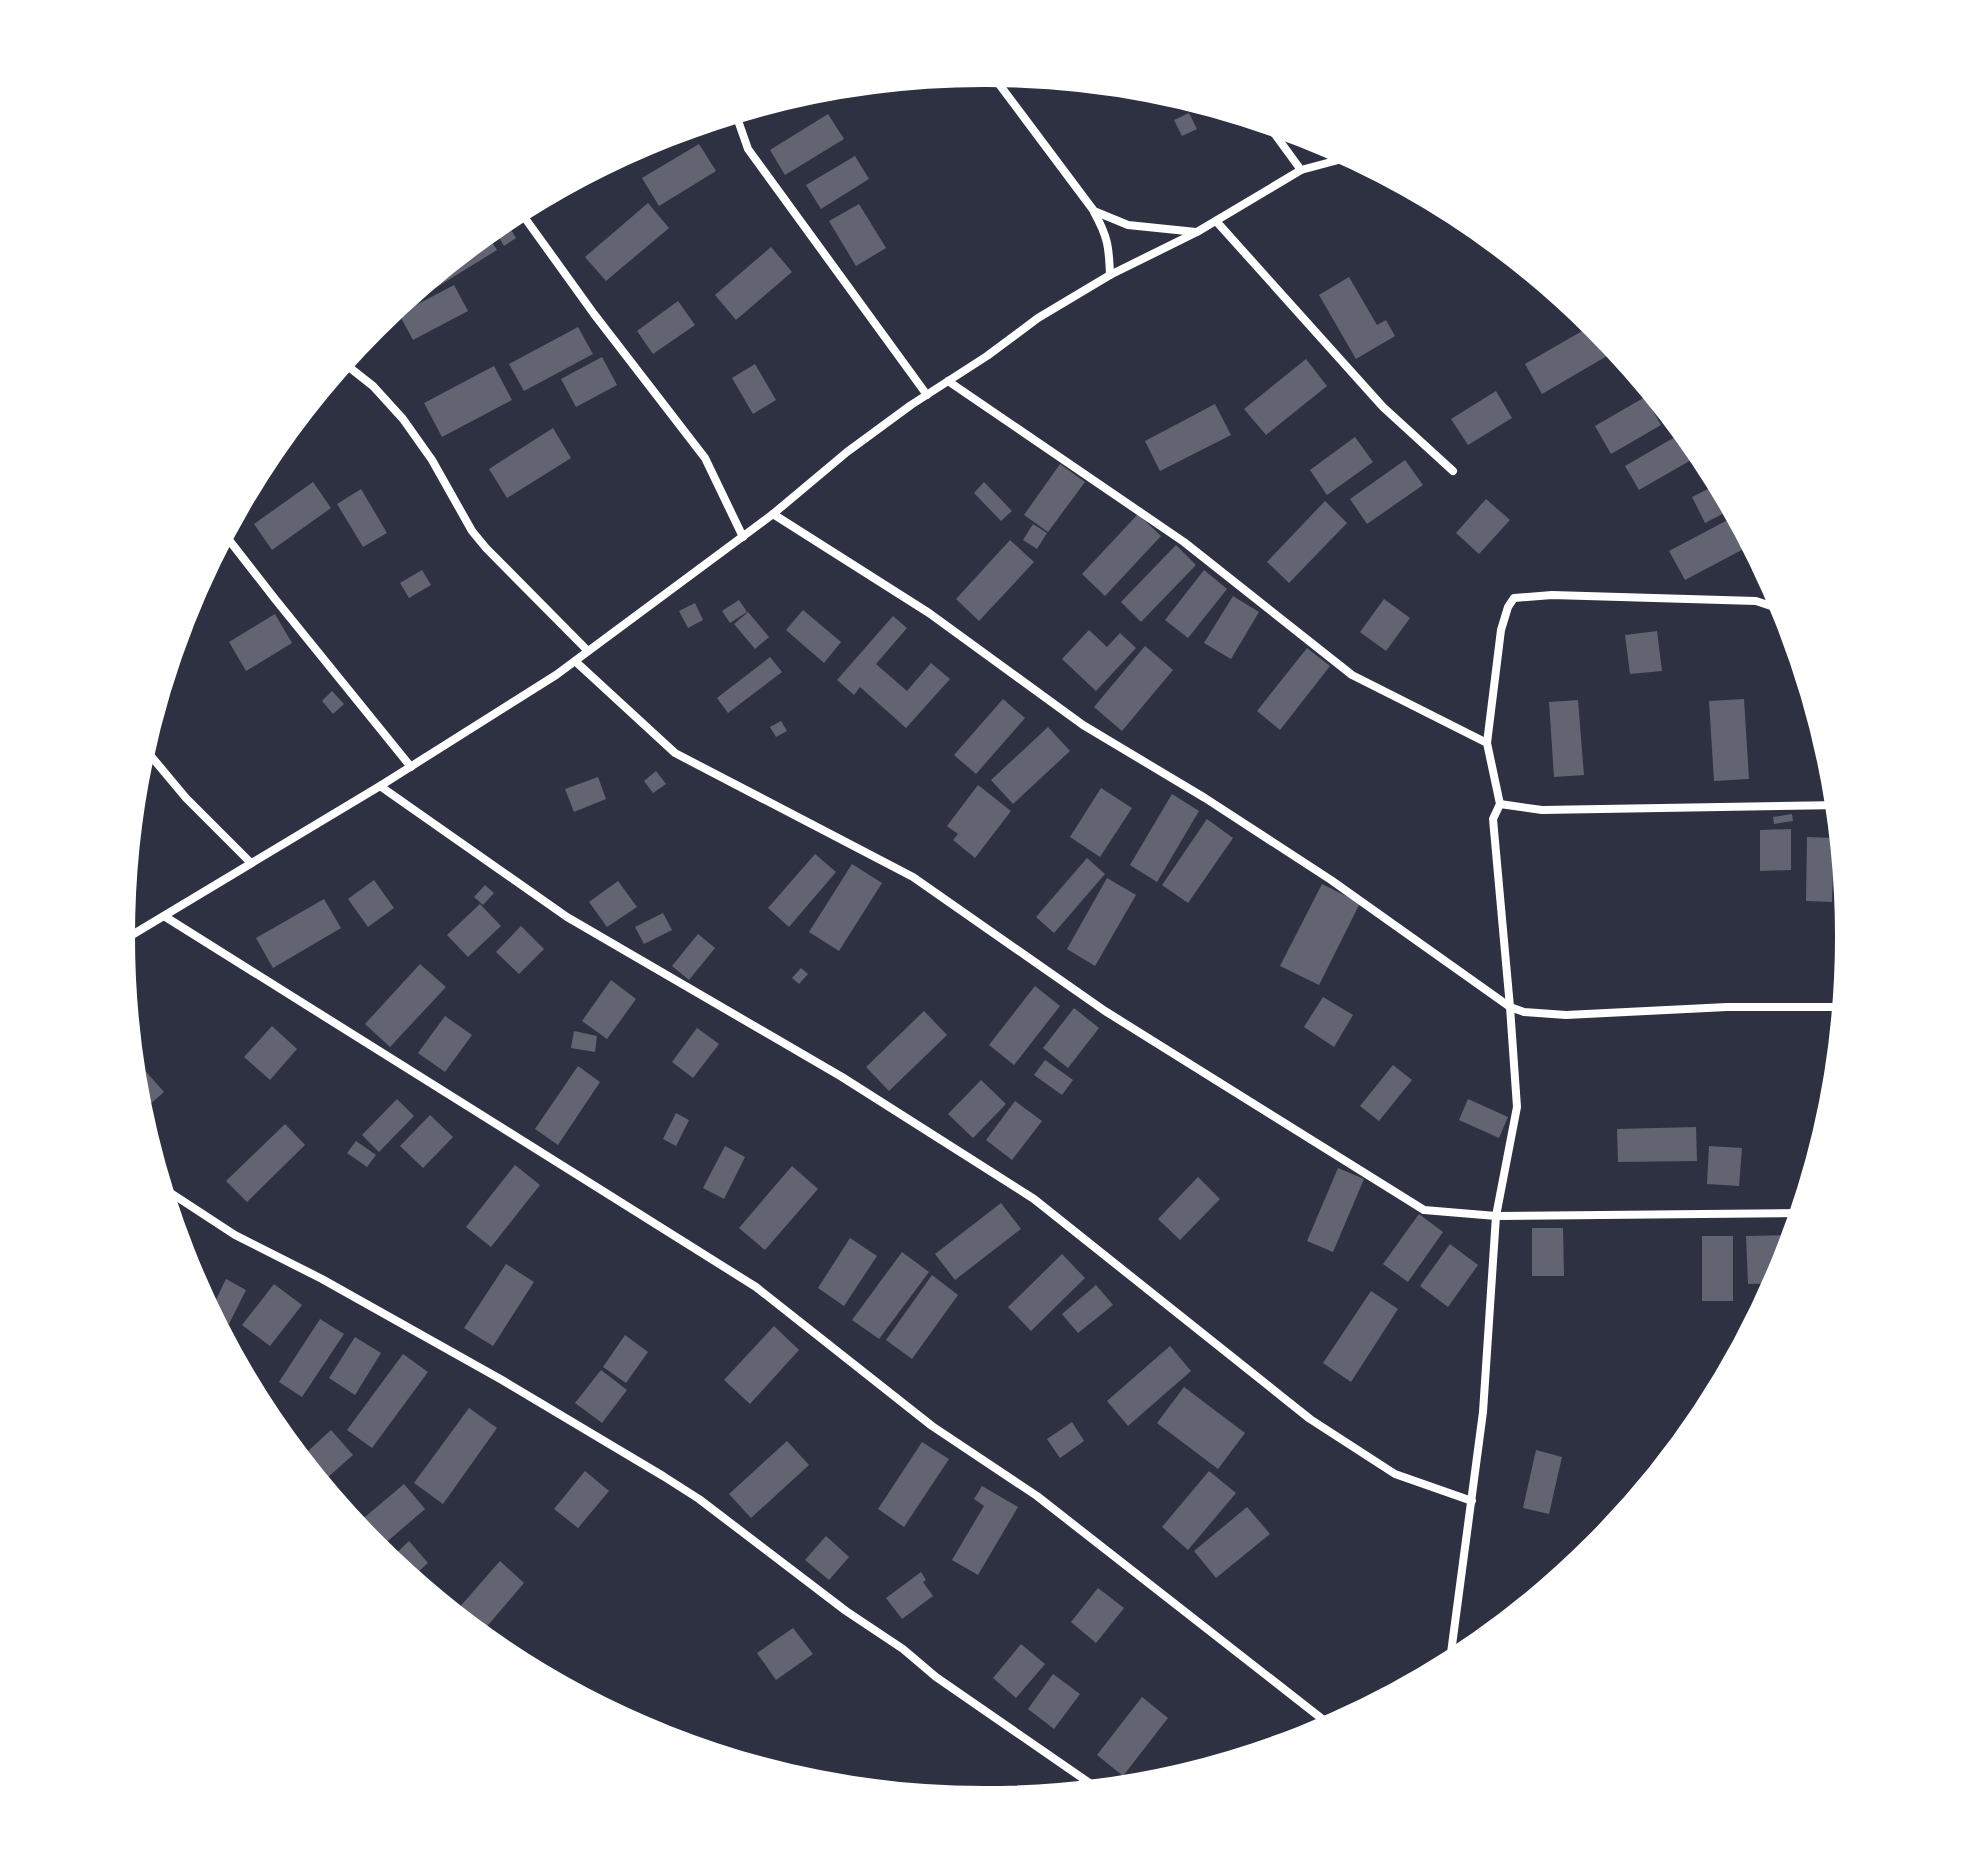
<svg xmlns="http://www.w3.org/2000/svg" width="1970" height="1873" font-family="Quicksand,sans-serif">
	<rect width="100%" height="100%" fill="#2d3142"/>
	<g fill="#626471">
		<path d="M1189,113l8,16 -15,7 -8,-16z"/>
		<path d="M828,114l16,25 -59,36 -15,-25z"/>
		<path d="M699,144l17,27 -57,35 -17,-28z"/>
		<path d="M855,156l14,23 -48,30 -15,-24z"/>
		<path d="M648,203l21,25 -63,53 -21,-24z"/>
		<path d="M859,204l27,44 -30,18 -27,-45z"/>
		<path d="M502,215l14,23 -12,8 -13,-22z"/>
		<path d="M484,229l13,21 -60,37 -8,-12z"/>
		<path d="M771,247l21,25 -56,48 -21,-25z"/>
		<path d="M1349,277l28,48 9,-5 9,16 -39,23 -37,-64z"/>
		<path d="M454,285l14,26 -55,29 -14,-26z"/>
		<path d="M678,301l17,24 -42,29 -16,-23z"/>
		<path d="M578,327l15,27 -69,37 -15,-27z"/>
		<path d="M1589,327l18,29 -65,38 -17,-30z"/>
		<path d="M602,357l15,28 -41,22 -15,-28z"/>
		<path d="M1306,359l21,27 -61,49 -22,-26z"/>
		<path d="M755,364l21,36 -23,14 -21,-36z"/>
		<path d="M494,366l18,34 -70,37 -18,-34z"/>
		<path d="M1496,391l16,27 -44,27 -17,-26z"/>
		<path d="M1645,397l16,28 -50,29 -16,-28z"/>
		<path d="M1215,404l16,31 -71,36 -15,-30z"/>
		<path d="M553,428l18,30 -64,40 -18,-29z"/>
		<path d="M1687,430l18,22 -66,38 -14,-24z"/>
		<path d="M1355,437l18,25 -46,33 -17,-25z"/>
		<path d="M1405,460l18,25 -56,39 -17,-25z"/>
		<path d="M1060,464l25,18 -37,50 -24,-17z"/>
		<path d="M313,482l18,26 -59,42 -18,-26z"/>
		<path d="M984,482l28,29 -11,10 -27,-28z"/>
		<path d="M1722,482l14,25 -31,16 -13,-26z"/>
		<path d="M361,489l26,44 -24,14 -26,-43z"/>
		<path d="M1486,499l24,21 -31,34 -23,-21z"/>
		<path d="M1325,501l22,22 -58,60 -22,-21z"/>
		<path d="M1138,514l23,22 -56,60 -23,-22z"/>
		<path d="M1739,514l16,29 -70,37 -16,-29z"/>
		<path d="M1033,524l14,9 -10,16 -14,-9z"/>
		<path d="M1010,540l24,22 -55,59 -23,-22z"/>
		<path d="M1176,545l20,20 -55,57 -20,-20z"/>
		<path d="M213,547l10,13 -27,20 13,-26z"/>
		<path d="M422,570l9,15 -22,13 -9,-15z"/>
		<path d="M1204,570l23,19 -39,49 -23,-18z"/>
		<path d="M1233,596l26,16 -28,47 -27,-16z"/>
		<path d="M1384,599l26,19 -24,33 -26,-19z"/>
		<path d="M739,600l8,12 -17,11 -8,-12z"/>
		<path d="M695,603l8,17 -15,8 -9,-17z"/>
		<path d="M803,610l38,32 -17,21 -38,-33z"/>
		<path d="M748,612l21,25 -14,12 -21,-25z"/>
		<path d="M275,614l17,29 -46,28 -17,-29z"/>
		<path d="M893,616l14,12 -31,36 31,27 24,-28 19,16 -44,49 -46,-41 -6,8 -17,-15z"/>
		<path d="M1089,630l18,17 13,-14 16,15 -40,43 -34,-32z"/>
		<path d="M1657,631l5,40 -32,3 -5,-39z"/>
		<path d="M1145,646l28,24 -51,61 -28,-24z"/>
		<path d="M1307,648l23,18 -50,64 -23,-19z"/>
		<path d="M770,657l12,15 -54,41 -11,-15z"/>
		<path d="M332,691l12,13 -11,10 -11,-13z"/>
		<path d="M1003,699l22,19 -49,56 -22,-19z"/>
		<path d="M1744,699l5,80 -35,2 -5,-80z"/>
		<path d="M1578,700l6,75 -30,2 -5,-75z"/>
		<path d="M781,721l6,10 -11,6 -6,-10z"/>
		<path d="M1048,727l22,24 -57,53 -22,-24z"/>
		<path d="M656,771l10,13 -13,9 -9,-12z"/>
		<path d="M598,777l8,22 -32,13 -9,-23z"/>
		<path d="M978,785l33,26 -36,47 -22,-18 5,-6 -11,-8z"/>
		<path d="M1101,788l31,20 -32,49 -30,-20z"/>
		<path d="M1172,794l27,17 -42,71 -27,-17z"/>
		<path d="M1792,814l1,7 -19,3 -1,-7z"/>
		<path d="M1207,819l26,19 -45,65 -26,-18z"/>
		<path d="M1791,829v41l-31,1v-41z"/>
		<path d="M1807,837l27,1 -2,64 -26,-1z"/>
		<path d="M815,854l21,18 -47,55 -21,-19z"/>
		<path d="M1087,858l18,16 -51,59 -18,-16z"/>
		<path d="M852,864l30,19 -43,68 -30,-19z"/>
		<path d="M1107,878l29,17 -41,71 -28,-17z"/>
		<path d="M374,880l20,28 -26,19 -20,-28z"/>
		<path d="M618,881l19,26 -30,20 -18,-25z"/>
		<path d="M1322,884l38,19 -41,82 -39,-19z"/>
		<path d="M485,885l9,8 -11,12 -9,-8z"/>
		<path d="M324,899l17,29 -68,40 -17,-30z"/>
		<path d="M480,904l21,22 -33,31 -21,-22z"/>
		<path d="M663,913l9,17 -28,14 -9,-17z"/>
		<path d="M521,926l23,23 -25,25 -23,-22z"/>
		<path d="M698,934l17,14 -26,32 -17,-14z"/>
		<path d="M420,964l26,23 -56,60 -25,-23z"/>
		<path d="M801,968l7,6 -9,10 -7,-6z"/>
		<path d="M611,980l25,19 -29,40 -25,-18z"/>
		<path d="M1035,986l25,20 -46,59 -25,-20z"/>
		<path d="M1323,997l30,18 -19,32 -30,-20z"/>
		<path d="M1074,1008l25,20 -31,40 -25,-20z"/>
		<path d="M924,1011l23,24 -58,56 -23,-24z"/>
		<path d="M445,1016l27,19 -27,37 -27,-19z"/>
		<path d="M272,1026l25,23 -27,31 -26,-23z"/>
		<path d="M697,1028l22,16 -26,34 -21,-16z"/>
		<path d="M574,1031l23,5 -2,16 -24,-4z"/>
		<path d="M1045,1060l28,20 -11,15 -28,-20z"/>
		<path d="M1393,1065l19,15 -33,41 -19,-15z"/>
		<path d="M141,1066l23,26 -28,24 -3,-11 -3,-29z"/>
		<path d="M578,1066l22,16 -42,63 -23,-16z"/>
		<path d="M981,1080l25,24 -33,34 -25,-24z"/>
		<path d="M397,1099l17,17 -35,36 -17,-17z"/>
		<path d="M1468,1099l40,18 -9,21 -40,-18z"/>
		<path d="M1015,1101l27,20 -30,39 -26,-20z"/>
		<path d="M676,1113l13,7 -13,26 -13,-7z"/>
		<path d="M430,1115l23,22 -30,31 -23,-22z"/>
		<path d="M285,1124l20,21 -58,57 -21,-21z"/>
		<path d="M1696,1127l1,34 -79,1 -1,-33z"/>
		<path d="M356,1141l20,14 -9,12 -20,-14z"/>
		<path d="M725,1146l20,11 -21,42 -21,-11z"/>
		<path d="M1709,1146l33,2 -3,38 -32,-2z"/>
		<path d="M515,1165l25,20 -49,62 -25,-20z"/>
		<path d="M792,1166l26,23 -53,61 -26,-22z"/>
		<path d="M1338,1168l26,11 -31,73 -26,-11z"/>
		<path d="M1198,1177l22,22 -40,41 -22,-21z"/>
		<path d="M1001,1203l20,26 -66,51 -20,-26z"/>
		<path d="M1419,1214l24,18 -35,50 -25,-18z"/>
		<path d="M1532,1228h31l1,48h-32z"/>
		<path d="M170,1229l14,12 -7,8z"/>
		<path d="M1786,1235v36l-6,12 -32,1 -2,-48z"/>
		<rect x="1702" y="1236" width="31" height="65"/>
		<path d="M850,1238l27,18 -33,50 -26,-18z"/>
		<path d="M1450,1244l28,21 -30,42 -28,-21z"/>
		<path d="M902,1252l27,20 -50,67 -27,-19z"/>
		<path d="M1062,1254l23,24 -54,53 -23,-24z"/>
		<path d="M506,1264l28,18 -41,64 -29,-18z"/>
		<path d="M932,1275l26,20 -46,64 -26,-19z"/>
		<path d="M226,1279l20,11 -17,34 -20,-10z"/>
		<path d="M274,1284l28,21 -32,41 -28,-21z"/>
		<path d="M1096,1285l17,20 -35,28 -16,-19z"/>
		<path d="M1371,1291l27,18 -47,73 -28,-19z"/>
		<path d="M320,1319l24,15 -42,63 -23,-15z"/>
		<path d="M774,1326l25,24 -49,54 -26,-24z"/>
		<path d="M625,1335l23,17 -22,31 -23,-16z"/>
		<path d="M355,1337l26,16 -26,42 -26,-17z"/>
		<path d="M1170,1346l21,25 -63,55 -21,-25z"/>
		<path d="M403,1354l25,18 -56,76 -25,-18z"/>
		<path d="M601,1370l26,20 -25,33 -27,-20z"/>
		<path d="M1184,1387l61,46 -27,36 -61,-46z"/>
		<path d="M469,1408l28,20 -54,76 -29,-21z"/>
		<path d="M1072,1422l12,19 -24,17 -13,-19z"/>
		<path d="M331,1430l22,25 -35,31 -21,-25z"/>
		<path d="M787,1441l22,24 -58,53 -22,-24z"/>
		<path d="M922,1442l27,17 -45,68 -26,-18z"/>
		<path d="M1536,1450l26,7 -13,57 -26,-6z"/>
		<path d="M585,1471l24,20 -31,37 -24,-19z"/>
		<path d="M1209,1471l27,22 -48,57 -26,-23z"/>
		<path d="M404,1484l21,25 -51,44 -22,-25z"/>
		<path d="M982,1486l36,21 -40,68 -26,-15 32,-54 -10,-7z"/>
		<path d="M1247,1507l23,27 -54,44 -22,-27z"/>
		<path d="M826,1536l23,21 -20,23 -24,-20z"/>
		<path d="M409,1541l19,22 -20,18 -22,-18z"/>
		<path d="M500,1561l24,22 -47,55 -26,-21z"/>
		<path d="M921,1572l5,8 -3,2 10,14 -31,23 -16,-21z"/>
		<path d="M1098,1588l26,20 -28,35 -25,-21z"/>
		<path d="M793,1628l20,26 -37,26 -19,-27z"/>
		<path d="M1021,1644l24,20 -29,34 -23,-20z"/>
		<path d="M1053,1674l27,20 -26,35 -26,-20z"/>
		<path d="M1142,1697l26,21 -45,58 -26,-21z"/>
		<path d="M882,1783l16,13 -26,-2z"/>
	</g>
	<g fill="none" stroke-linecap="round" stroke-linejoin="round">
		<g stroke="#fff" stroke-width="8">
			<path d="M987,68l107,143 34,14 68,7"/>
			<path d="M734,109l14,40 179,246"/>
			<path d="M1301,170l56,-15"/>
			<path d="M517,207l77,107 111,144 38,79"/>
			<path d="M1094,212c14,25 15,35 16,63"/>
			<path d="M1216,221l167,186 70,64"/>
			<path d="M340,360l33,26 30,33 29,41 40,71 14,17 102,103"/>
			<path d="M948,381l236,161 168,133 135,68"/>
			<path d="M773,514l156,99 154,112 122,73 126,82 179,127 14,5 42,3 161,-8h120"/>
			<path d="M222,531l53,68 136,168"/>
			<path d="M575,661l100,92 238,124 192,134 319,199 72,6 308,-3"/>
			<path d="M140,743l46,55 65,65"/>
			<path d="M380,786l187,131 275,160 192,122 276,220 85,55 77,27"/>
			<path d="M1500,804l42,6 299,-5"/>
			<path d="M164,916l592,371 176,139 105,70 298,233"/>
			<path d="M117,944l263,-158 176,-111 217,-161 74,-62 64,-47 76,-49 51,-38 72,-43 87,-43 104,-62 -38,-52"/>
			<path d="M157,1184l78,51 87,44 180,101 161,96 36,23 147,112 57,38 33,28 168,116"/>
			<path d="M1449,1668l34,-256 13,-196 21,-109 -7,-100 -17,-188 7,-15 -13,-61 14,-113 7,-23 6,-9 38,-3 204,6 15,5 16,-3"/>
		</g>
	</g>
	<path d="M0 0H1970V1873H0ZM984 82H986A854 854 0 0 1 1840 936V937A854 854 0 0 1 986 1791H984A854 854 0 0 1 130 937V936A854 854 0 0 1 984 82Z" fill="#fff" fill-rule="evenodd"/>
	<path fill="none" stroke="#fff" stroke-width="10" d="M984 82H986A854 854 0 0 1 1840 936V937A854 854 0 0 1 986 1791H984A854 854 0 0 1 130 937V936A854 854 0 0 1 984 82Z"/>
</svg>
